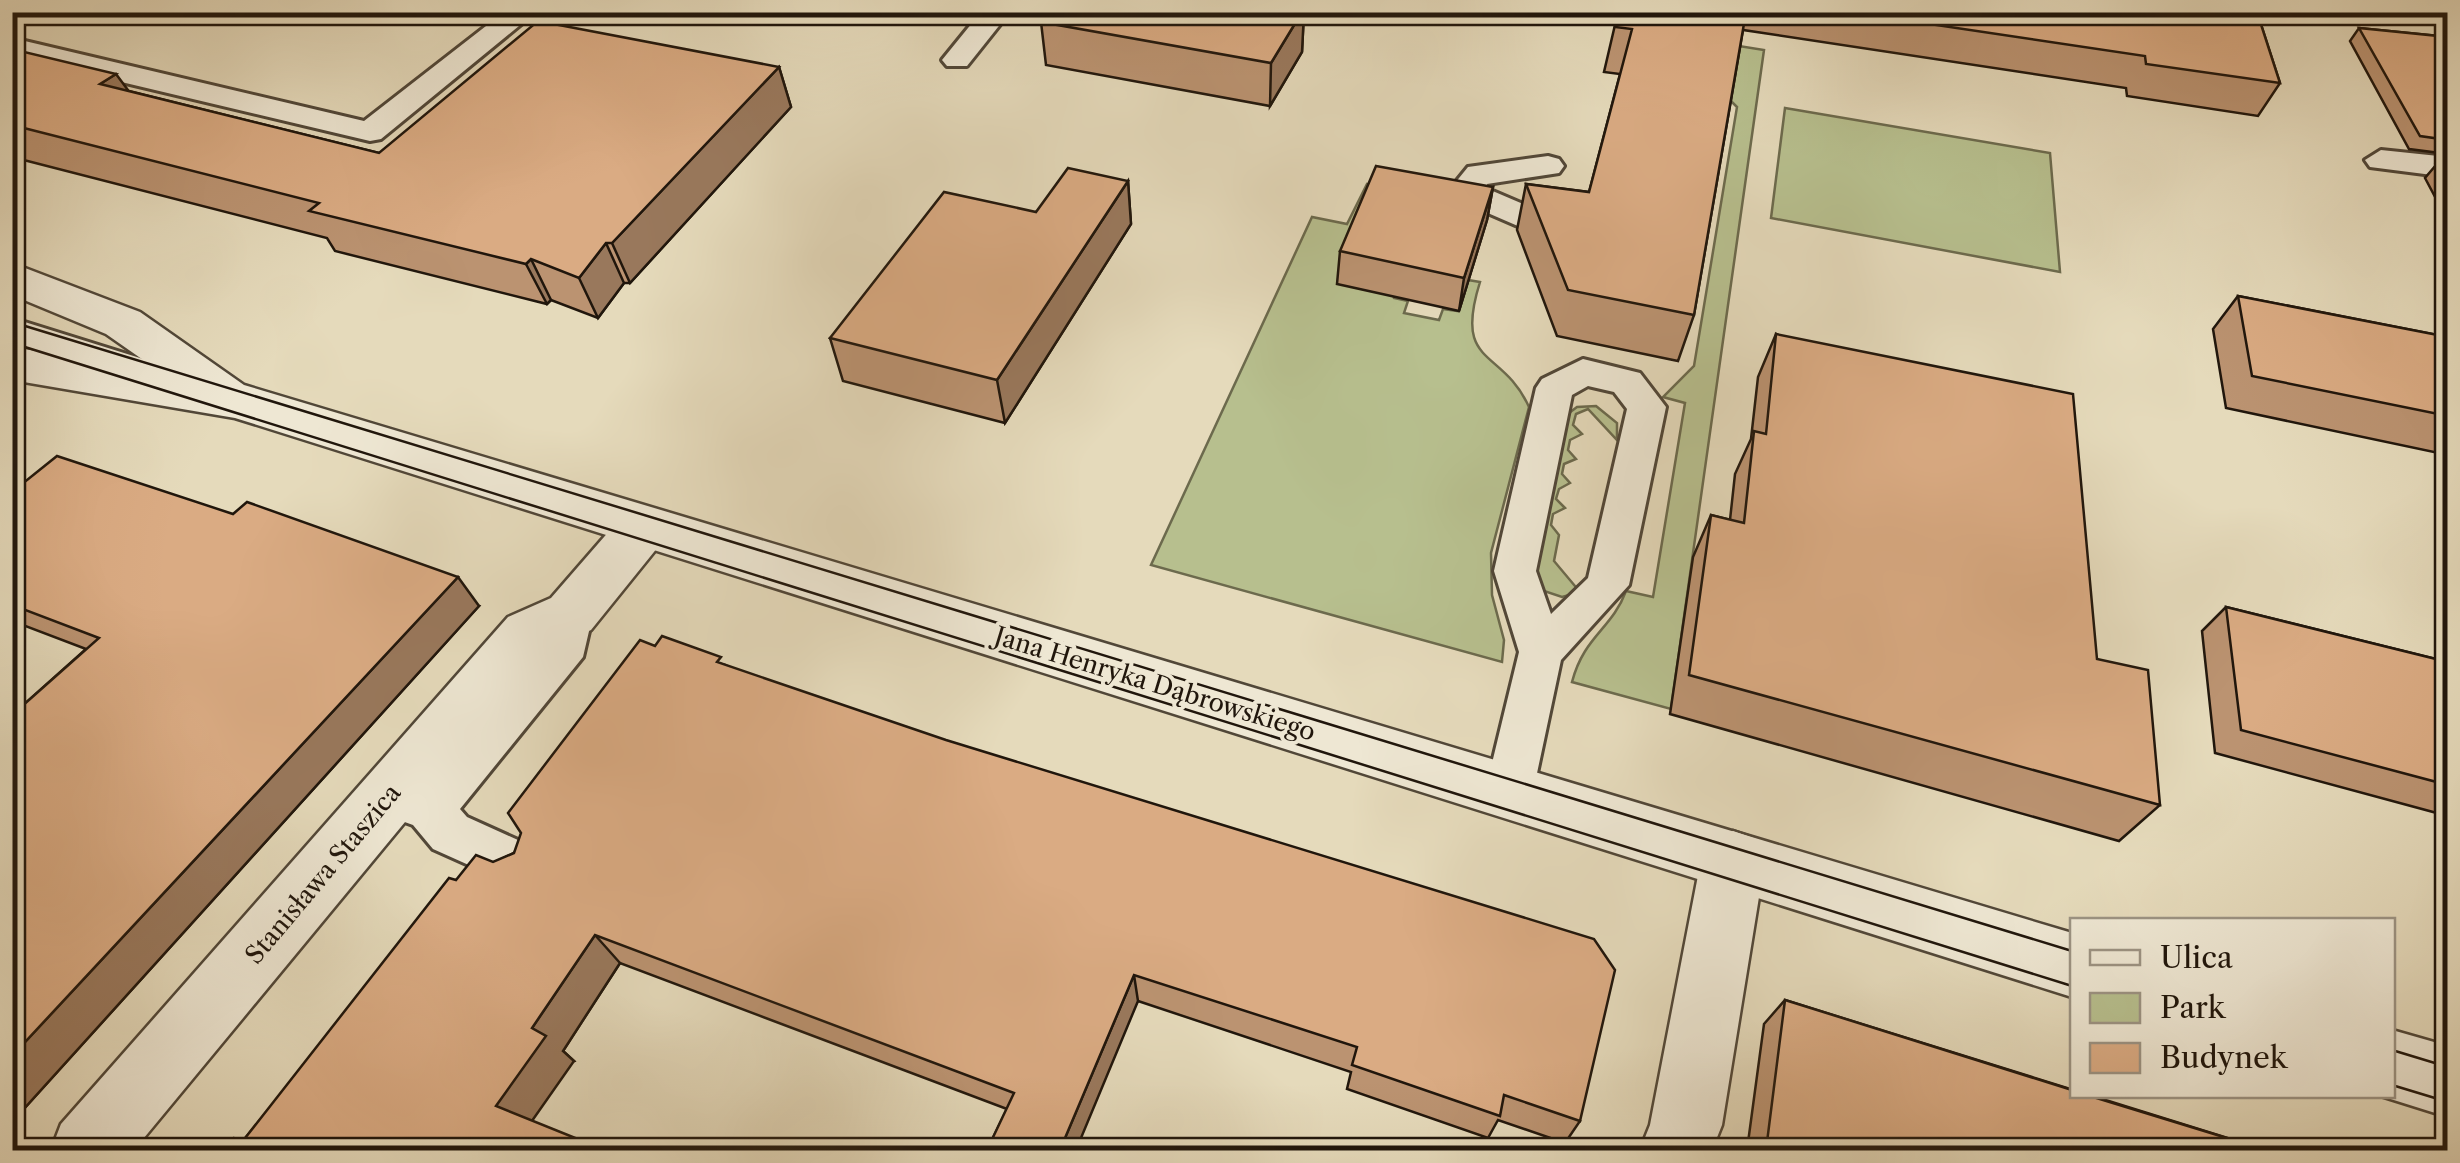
<svg xmlns="http://www.w3.org/2000/svg" width="2460" height="1163" font-family="'Libre Caslon Text',serif">
	<rect width="100%" height="100%" fill="#e5dabb"/>
	<filter id="stains"><feTurbulence type="fractalNoise" baseFrequency=".002" numOctaves="4"/><feColorMatrix values="0 0 0 0 .2 0 0 0 0 .09 0 0 0 0 .02 0 0 0 .5 -.17"/></filter>
	<radialGradient id="worn" r=".72"><stop offset=".6" stop-color="#630" stop-opacity="0"/><stop offset="1" stop-color="#630" stop-opacity=".3"/></radialGradient>
	<g fill="#b7bf8e" stroke="#6c6a4d" stroke-width="2.5">
		<path d="M1664,34l100,16 -93,659 -99,-27c12,-46 40,-53 54,-91l27,6 32,-194 -22,-6 31,-31 43,-259z"/>
		<path d="M1785,108l265,45 10,119 -289,-54z"/>
		<path d="M1367,184l121,36 -115,-21 21,99 14,3 -4,12 35,7 4,-11 15,2 10,-31 12,2c-27,86 22,65 49,125l-38,146 1,42 12,45 -2,22 -351,-97 161,-348 35,7z"/>
		<path d="M1596,406l21,17v17l-29,-31 -12,5 -3,11 9,9 -12,6 -2,10 8,9 -12,5 -2,10 8,9 -11,6 -3,10 9,9 -12,6 -2,11 8,10 -5,26 26,31 -18,5 -21,-7 -11,-25 35,-149 12,-9z"/>
	</g>
	<g fill="none" stroke-linecap="round" stroke-linejoin="round">
		<defs>
			<g id="service">
				<path d="M504,12h32l-155,127 -11,2 -358,-85v-18l352,83z"/>
				<path d="M981,12h29l-43,54h-20l-5,-6z"/>
				<path d="M2381,150l67,7v20l-78,-10 -5,-7z"/>
				<path d="M1548,156l11,3 5,7 -5,7 -72,11 1,5 63,27 5,7 -5,7h-24l-67,-29 -5,-18 13,-16z"/>
				<path d="M12,318l176,55 6,9 -6,9 -13,4 -163,-52z"/>
				<path d="M1583,359l57,14 26,34 -37,178 -68,75 -28,132 -7,15 -17,6 -17,-6 -7,-15 34,-140 -25,-81 42,-183 6,-9zM1588,386l26,6 13,17 -39,169 -37,36 -15,-43 36,-176z"/>
				<path d="M571,597l15,5 7,12 -10,43 -123,152 7,8 71,32 7,16 -7,16 -18,7 -87,-39 -20,-24 -25,-9 -7,-15 7,-15 17,-6 16,5 125,-147 10,-36z"/>
			</g>
			<g id="minor">
				<path d="M643,508l19,6 8,14 -8,14 -71,88 -43,19 -414,501h-83l10,-26 447,-507 43,-19 73,-84z"/>
				<path d="M1733,831l23,8 9,21 -43,265 -10,25h-72l10,-25 51,-265 9,-21z"/>
			</g>
			<g id="tertiary">
				<path d="M12,263l128,49 104,73 1828,548v64l-1837,-579 -223,-38v-33l147,24 -53,-37 -94,-39z"/>
				<path d="M2392,1030l56,16v71l-67,-21h11z"/>
			</g>
		</defs>
		<use href="#service" stroke="#514738" stroke-width="6"/>
		<use href="#minor" stroke="#514738" stroke-width="5"/>
		<use href="#tertiary" stroke="#514738" stroke-width="5"/>
		<use href="#service" fill="#eee7d3" fill-rule="evenodd"/>
		<use href="#minor" fill="#eee7d3" fill-rule="evenodd"/>
		<use href="#tertiary" fill="#eee7d3" fill-rule="evenodd"/>
		<g stroke="#20160c" stroke-width="2.5">
			<path d="M12,322l2060,629"/>
			<path d="M12,343l2060,643"/>
			<path d="M2392,1050l56,17"/>
			<path d="M2392,1085l56,17"/>
		</g>
	</g>
	<g fill="#bb9371" stroke="#20160c" stroke-width="2.5">
		<path d="M1048,12h256l-2,40 -32,54 -224,-41 -5,-43z"/>
		<path d="M1618,12h639l23,71 -22,33 -131,-20 -1,-8 -383,-58 -49,285 -16,46 -121,-25 -40,-106 9,-46 63,8 31,-118 -16,-2z"/>
		<path d="M2359,28l89,9v117l-39,-5 -59,-108z"/>
		<path d="M12,49l117,42 250,62 400,-86 12,40 -161,176h-6l-26,35 -47,-18 -4,4 -212,-53 -8,-13 -315,-81z"/>
		<path d="M2436,165l12,1v43l-7,-1 -16,-30z"/>
		<path d="M1128,181l3,43 -126,199 -162,-42 -13,-43 206,-126z"/>
		<path d="M1493,187l-6,33 -28,91 -122,-27 3,-33z"/>
		<path d="M2238,296l210,41v118l-222,-47 -13,-79z"/>
		<path d="M1776,334l321,325 63,146 -41,36 -449,-127 23,-157 18,-42 19,5 5,-46 16,-35 7,-62z"/>
		<path d="M12,492l467,114 -467,516v-407l74,-66 -74,-28z"/>
		<path d="M2226,607l214,53 -2,-9 10,-8v173l-233,-63 -13,-122z"/>
		<path d="M655,646l70,19 855,456 -15,22 -67,-23 -10,18 -141,-49 4,-17 -213,-71 -151,149 20,-41 -387,-146 -57,88 11,10 -332,81 214,-262 58,-27z"/>
		<path d="M1785,1000l481,150h-519l17,-126z"/>
	</g>
	<g fill="#99785c" stroke="#20160c" stroke-width="2.5">
		<path d="M1302,12h2l-2,40 -32,54 1,-43z"/>
		<path d="M779,67l12,40 -161,176 -18,-40z"/>
		<path d="M116,74l29,39 -45,-29z"/>
		<path d="M1128,181l3,43 -126,199 -8,-43z"/>
		<path d="M1493,187l-6,33 -28,91 5,-33z"/>
		<path d="M606,243l18,40 -26,35 -19,-40z"/>
		<path d="M531,259l20,41 -4,4 -21,-40z"/>
		<path d="M458,577l21,29 -467,516v-66z"/>
		<path d="M595,935l25,28 -57,88 11,10 -47,67 -31,-22 36,-78z"/>
		<path d="M1134,975l4,26 -62,149 -11,-12z"/>
	</g>
	<g fill="#daab83" stroke="#20160c" stroke-width="2.5">
		<path d="M1048,12h254l-31,51 -230,-41z"/>
		<path d="M1618,12h128l-52,303 -126,-25 -42,-106 63,8 43,-163 -17,-2z"/>
		<path d="M1849,12h408l23,71 -134,-19 -1,-8z"/>
		<path d="M538,21l241,46 -167,176h-6l-27,35 -48,-19 -5,5 -217,-53 10,-8 -307,-78v-76l104,25 -16,10 279,69z"/>
		<path d="M2359,28l89,9v103l-28,-4z"/>
		<path d="M2436,165l12,1v20z"/>
		<path d="M1376,166l117,21 -29,91 -124,-27z"/>
		<path d="M1068,168l60,13 -131,199 -167,-42 114,-146 92,20z"/>
		<path d="M2238,296l210,41v79l-196,-40z"/>
		<path d="M1776,334l297,60 24,265 51,11 12,135 -471,-130 22,-160 33,8 10,-92 12,3z"/>
		<path d="M57,456l176,58 14,-12 211,75 -446,479v-341l87,-77 -87,-33v-113z"/>
		<path d="M2226,607l222,55v123l-207,-55z"/>
		<path d="M662,636l59,21 -4,5 229,78 648,199 21,31 -35,151 -76,-26 -4,21 -148,-51 5,-18 -223,-72 -69,163 31,12h-109l27,-57 -419,-158 -63,93 14,8 -50,70 109,44h-380l9,-12 8,4 207,-264 7,2 20,-25 17,7 21,-9 7,-20 -13,-20 132,-173 15,6z"/>
		<path d="M1785,1000l287,90v6h18l176,54h-500z"/>
	</g>
	<g text-anchor="middle" dominant-baseline="central" stroke-width="8" stroke-linejoin="round" paint-order="stroke">
		<g font-size="25" fill="#20160c" stroke="#eee7d3">
			<text transform="translate(1155 684) rotate(17)">Jana Henryka Dąbrowskiego</text>
			<text transform="translate(323 874) rotate(-50)">Stanisława Staszica</text>
		</g>
	</g>
	<rect width="2460" height="1163" fill="none" stroke="#e5dabb" stroke-width="50"/>
	<rect x="15" y="15" width="2430" height="1133" fill="none" stroke="#20160c" stroke-width="5"/>
	<rect x="25" y="25" width="2410" height="1113" fill="none" stroke="#20160c" stroke-width="2.5"/>
	<rect x="2070" y="918" width="325" height="180" fill="#eee7d3" stroke="#9c9383" stroke-width="2.5"/>
	<rect x="2090" y="950" width="50" height="15" fill="#eee7d3" stroke="#9c9383" stroke-width="2.5"/>
	<text x="2160" y="968" font-size="30" fill="#20160c">Ulica</text>
	<rect x="2090" y="993" width="50" height="30" fill="#b7bf8e" stroke="#9c9383" stroke-width="2.5"/>
	<text x="2160" y="1018" font-size="30" fill="#20160c">Park</text>
	<rect x="2090" y="1043" width="50" height="30" fill="#daab83" stroke="#9c9383" stroke-width="2.5"/>
	<text x="2160" y="1068" font-size="30" fill="#20160c">Budynek</text>
	<rect width="100%" height="100%" filter="url(#stains)"/>
	<rect width="100%" height="100%" fill="url(#worn)"/>
</svg>
